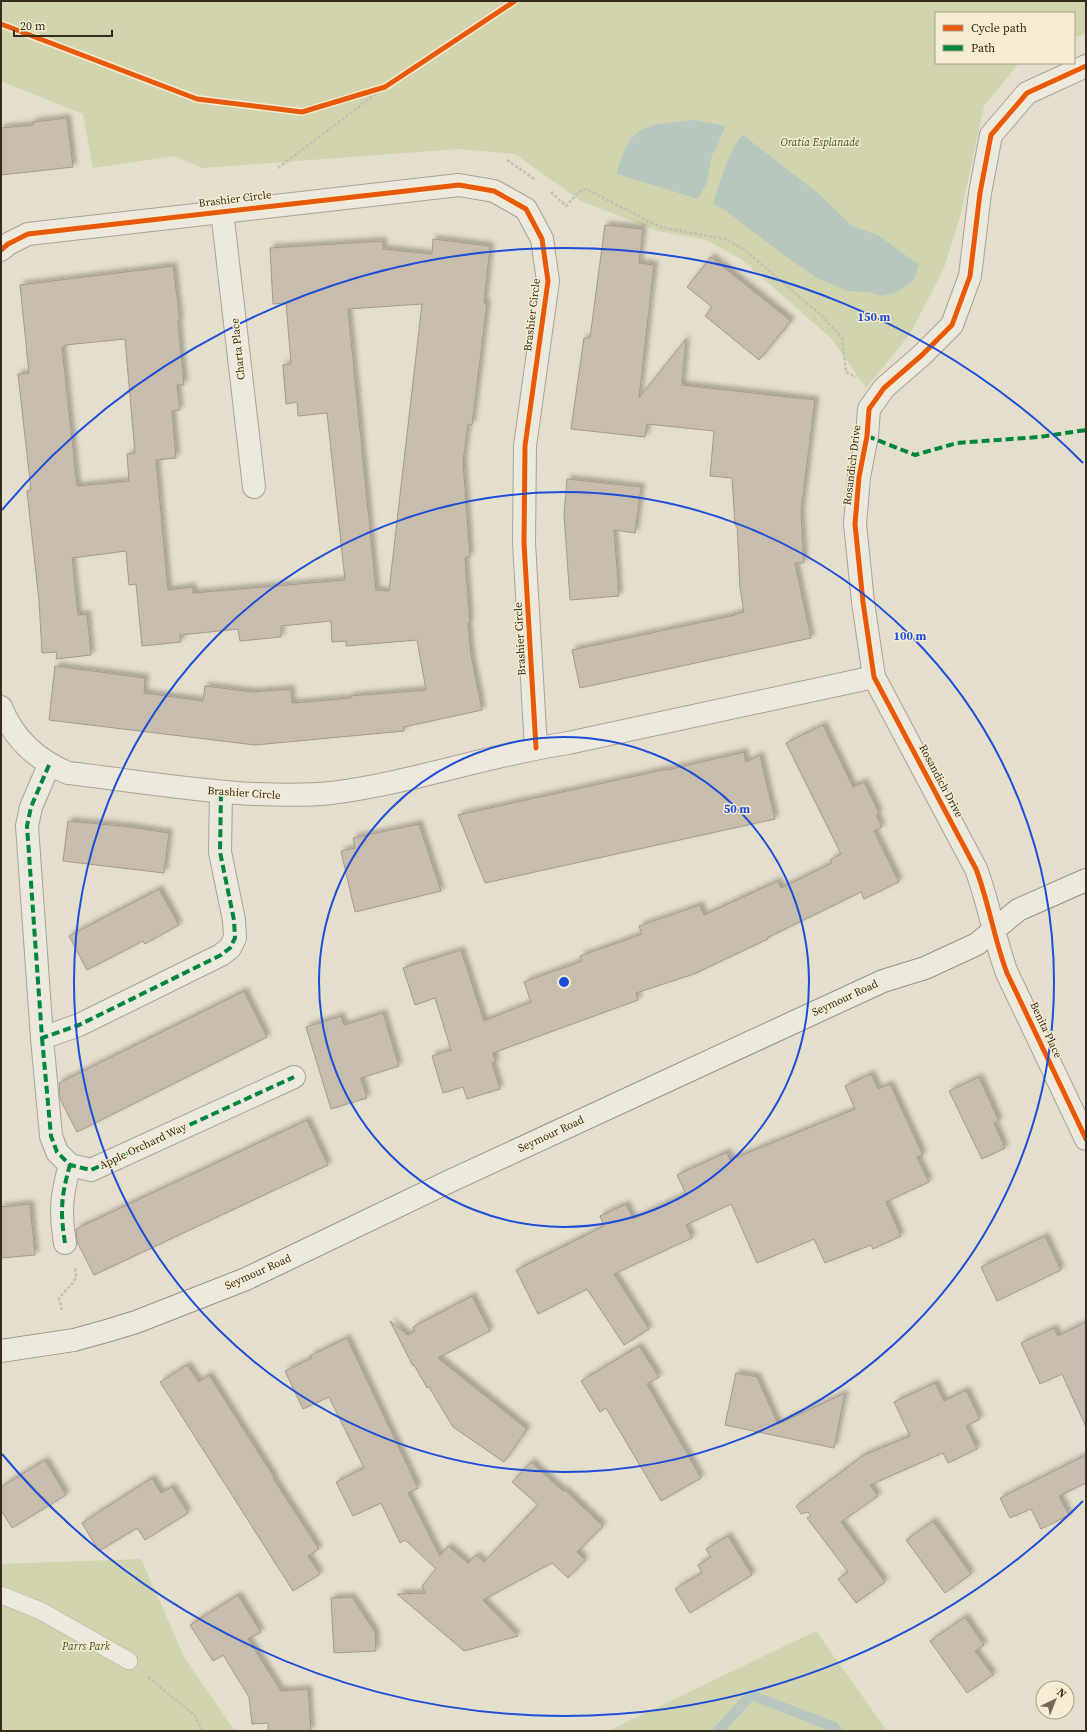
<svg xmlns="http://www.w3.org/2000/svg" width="1087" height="1732" font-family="'Source Serif 4',serif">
	<defs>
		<filter id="shadow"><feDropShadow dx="3.5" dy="-3.5" stdDeviation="2" flood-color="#0004"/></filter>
	</defs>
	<rect width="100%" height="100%" fill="#e4decc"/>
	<g fill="#d1d4ae">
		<path d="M1,1h1085v33l-12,3v-24h-138v50h83l-35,43 -24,111 -16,51 -34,66 -44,54 -34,-49 -91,-80 -35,-19 -48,-9 -77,-30 -66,-47 -57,-5 -255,19 -29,-12 -81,12 -10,-54 -82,-33z"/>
		<path d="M141,1559l44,100 50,72h-234v-167z"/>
		<path d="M816,1631l71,100h-279z"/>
	</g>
	<g fill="#b7c9bf">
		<path d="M693,120l32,6 -7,19 -6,10 -5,27 -9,17 -81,-25c13,-52 28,-48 76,-54z"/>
		<path d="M743,135l76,59 33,32 26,9 41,30 -6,16 -16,11 -15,4 -14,-4 -20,-1 -31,-13 -32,-22 -59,-45 -13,-7c6,-18 17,-58 30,-69z"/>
	</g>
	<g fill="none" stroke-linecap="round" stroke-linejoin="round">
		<path stroke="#b7c9bf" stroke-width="10" d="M718,1731l33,-36 83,32 3,4"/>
	</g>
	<g fill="#c8bcad" stroke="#a4998b" fill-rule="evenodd" filter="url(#shadow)">
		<path d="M67,118l6,49 -72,8v-47l32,-3v-3z"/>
		<path d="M605,225l38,4 -4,34 15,2 -15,133 47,-59 -4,46 133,15 -14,112 3,51h-9l16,75 -231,50 -8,-38 163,-35 -1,-1 10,-2 -4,-24 -3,-63h-2l-3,-47 -22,-2 4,-45 -67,-7 -2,13 -74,-8 13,-91h6z"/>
		<path d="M433,239l57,7 -6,57h3l-10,82 -5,40 -4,-1 -5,38 7,95 -5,1 5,65h-2l3,32 11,55 -78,17v4l-149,14 -206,-25 6,-54 90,12 -1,15 59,8 2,-15 48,6 38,-3 1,14 59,-5 -1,-2 76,-6 -9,-50 -71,6v-5l-14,1 -1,-21 -50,5v11l-41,4 -2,-12 -58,6 1,7 -39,4 -6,-62 -7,1 -3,-34 -54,7 6,57 9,-1 4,41 -35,4 1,-7 -15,1 -3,-52 -12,-110 4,-1 -13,-116 11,-1 -9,-88 153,-19 7,55h-2l6,64h-7l3,25 -8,1 4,47 -20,2 12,130 25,-3v6l152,-13 -18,-167 -29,3 -1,-14 -11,2 -3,-39 8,-1 -5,-61 -13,1 -3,-56 113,-7v8l49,5zM422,304l-33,287 -13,-1 -28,-281zM125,339l10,114 -8,1 2,27 -52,5 -15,-139h3v-2z"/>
		<path d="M711,257l80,64 -32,39 -54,-44 7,-9 -25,-20z"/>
		<path d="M567,479l74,8 -6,46 -21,-3 5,66 -49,4 -6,-86z"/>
		<path d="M823,725l30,62 11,-5 15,31 -3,2 6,12 -8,4 25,51 -35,17 -3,-7 -94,46 1,1 -74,35 -58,19 2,7 -145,53 3,9 -4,1 8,26 -33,10 -4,-12 -20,6 -11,-37 19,-6 -16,-52 -20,7 -12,-37 58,-18 23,71 47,-19 -7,-20 58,-21 -2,-5 62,-22 -3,-8 61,-21 4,10 74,-34 3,7 51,-25 -2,-3 11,-6 -55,-111z"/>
		<path d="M744,752l2,10 14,-7 15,64 -290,64 -27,-68 209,-46v1z"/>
		<path d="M68,821l63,6 38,6 -5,40 -101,-12z"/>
		<path d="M419,824l22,67 -86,21 -14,-61 14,-3 -2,-10z"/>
		<path d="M159,889l20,36 -34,19 -2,-3 -56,29 -18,-34z"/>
		<path d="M244,991l23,46 -190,95 -17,-33 -1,-16z"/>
		<path d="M383,1013l16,53 -38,12 6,20 -36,11 -25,-82 35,-11 3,9z"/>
		<path d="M871,1074l7,15 12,-5 33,71 -6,2 12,25 -43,20 15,34 -28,13 -2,-4 -46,18 -11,-24 -57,24 -26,-59 -45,21 6,13 -78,36 35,55 -25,16 -37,-56 -49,25 -22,-44 88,-44 -4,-10 26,-12 7,15 53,-25 -9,-19 50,-23 3,8 125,-51 -10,-23z"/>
		<path d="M979,1077l20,44 -5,2 11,25 -23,11 -33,-68z"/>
		<path d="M307,1120l21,45 -234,110 -17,-33 -1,-13z"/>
		<path d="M30,1204l5,51 -34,3v-51z"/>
		<path d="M1045,1236l16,34 -64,31 -16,-34z"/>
		<path d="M472,1296l18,35 -52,27 89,71 -23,33 -51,-35 -24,-40 -2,1 -13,-23 -1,1 -23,-45 18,14 7,-4 -2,-4z"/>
		<path d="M1086,1322v105l-24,-53 -22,10 -19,-41 33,-15 4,8z"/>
		<path d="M347,1338l71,150 -10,5 32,63 8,-10 20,17 8,-8 8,7 54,-57 -26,-23 19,-20 32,29 2,-1 38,36 -26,26 8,8 -17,18 -16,-15 -69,37 35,36 -54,15 -67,-57 28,-1 -3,-7 14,-17 -31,-29 -5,3 -19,-40 -28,13 -17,-34 28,-14 -35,-71 -26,12 -18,-38 27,-13 -2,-2z"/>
		<path d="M639,1346l20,31 -12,7 54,94 -40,23 -55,-93 -6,4 -19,-31z"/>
		<path d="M187,1365l12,17 10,-7 65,102 -1,1 46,71 -11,7 12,18 -27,17 -133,-209z"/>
		<path d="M736,1373l21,4 21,47 67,-31 -11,55 -109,-23z"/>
		<path d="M935,1383l9,18 22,-11 14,29 -14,7 11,23 -29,14 -5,-10 -73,32 8,11 -37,26 44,60 -29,21 -18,-24 10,-7 -41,-54 4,-2 -3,-4 -7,2 -5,-8 68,-51 46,-19 -16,-34z"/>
		<path d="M1086,1455v28l-27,13 10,19 -28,14 -10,-20 -21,9 -10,-20z"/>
		<path d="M45,1460l21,35 -54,33 -11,-18v-23z"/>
		<path d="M152,1478l9,15 11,-6 16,26 -43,27 -8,-12 -38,23 -17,-28z"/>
		<path d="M933,1521l38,53 -26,19 -39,-53z"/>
		<path d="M728,1536l24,39 -62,38 -15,-24 27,-16 -4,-8 13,-8 -5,-8z"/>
		<path d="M238,1595l23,37 -13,7 33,52 27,-2 3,42h-43v-8l-16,1 -3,-27 -26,-42 -10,6 -23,-36z"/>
		<path d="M352,1597l23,35 1,19 -42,2 -3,-55z"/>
		<path d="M965,1617l19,28 -9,6 18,24 -26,18 -37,-52z"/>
	</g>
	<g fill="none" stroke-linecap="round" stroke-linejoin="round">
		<defs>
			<path id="service" d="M1,1595l40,16 88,50"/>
			<g id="minor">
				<path d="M1086,66l-59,27 -36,42 -11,58 -10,83 -18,49 -30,30 -38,33 -15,21 -2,27 -8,41 -4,47 8,78 11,75 102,192c13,34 18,70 31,104l79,166"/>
				<path d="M222,211l32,276"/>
				<path d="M1,250l7,-6 20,-10 431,-49 35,6 32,18 16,30 6,42 -23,165 -1,97 12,205"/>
				<path d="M1,707c13,33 36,53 67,66 62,7 125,18 187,21 25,1 50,2 76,-1 80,-10 157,-38 237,-50l306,-66"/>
				<path d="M49,765l-18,42 -4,19 15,212 37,-13 142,-70 9,-7 5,-10 -1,-18 -14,-68 1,-60"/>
				<path d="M42,1038l9,98 6,16 13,13 21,5 203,-93"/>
				<path d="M65,1243c-5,-31 -4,-47 5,-78"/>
			</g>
			<path id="secondary" d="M1,1351l73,-11 36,-10 26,-8 110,-43 202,-97 435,-201 42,-13 52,-24 41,-34 68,-30"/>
		</defs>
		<use href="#service" stroke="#a9a295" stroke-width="18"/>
		<use href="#minor" stroke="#a9a295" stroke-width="24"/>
		<use href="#secondary" stroke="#989285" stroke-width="24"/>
		<g stroke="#c4bfb4" stroke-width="2.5" stroke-dasharray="3 2" stroke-linecap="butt">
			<path d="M507,160l29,20"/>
			<path d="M278,168l107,-81"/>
			<path d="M551,192l15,14 13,-14 7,-3 74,38 65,12 20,11 79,68 18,20 4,34 10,5"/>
			<path d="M62,1310l-3,-11c6,-12 21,-15 16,-31"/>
			<path d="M148,1677l46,38 9,16"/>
		</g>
		<use href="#service" stroke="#ece8dd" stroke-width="17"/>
		<use href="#minor" stroke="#ece8dd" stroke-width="22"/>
		<use href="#secondary" stroke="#ece8dd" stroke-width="22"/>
		<g stroke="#00873e" stroke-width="4" stroke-dasharray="8 4" stroke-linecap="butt">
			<path d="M867,436l48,19 42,-12 82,-6 47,-7"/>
			<path d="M49,765l-18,42 -4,19 15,212 37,-13 142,-70 9,-7 5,-10 -1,-18 -14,-68 1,-60"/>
			<path d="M42,1038l9,98 6,16 13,13 21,5 203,-93"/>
			<path d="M65,1243c-5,-31 -4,-47 5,-78"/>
		</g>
		<defs>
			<g id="cycleway">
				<path d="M1,24l196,75 105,13 83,-25 130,-86"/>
				<path d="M1086,66l-59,27 -36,42 -11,58 -10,83 -18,49 -30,30 -38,33 -15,21 -2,27 -8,41 -4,47 8,78 11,75 102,192c13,34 18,70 31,104l79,166"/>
				<path d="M1,250l7,-6 20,-10 431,-49 35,6 32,18 16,30 6,42 -23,165 -1,97 12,205"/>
			</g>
		</defs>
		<use href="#cycleway" stroke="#f5edd1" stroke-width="8"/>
		<use href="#cycleway" stroke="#e8590c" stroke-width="5"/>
	</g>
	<g fill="none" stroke="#1d4ed8" stroke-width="2">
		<circle cx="564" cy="982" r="245"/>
		<circle cx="564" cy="982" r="490"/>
		<path d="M1083 1501A734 734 0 0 1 2 1454M2 510A734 734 0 0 1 1083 463"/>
	</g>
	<g text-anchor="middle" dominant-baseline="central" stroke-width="3" stroke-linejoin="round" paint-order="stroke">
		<g font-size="11" font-style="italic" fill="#455324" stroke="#f5edd1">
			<text x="820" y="142">Oratia Esplanade</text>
			<text x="86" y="1646">Parrs Park</text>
		</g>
		<g font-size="11" fill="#372b1d" stroke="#f5edd1">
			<text transform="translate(235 199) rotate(-7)">Brashier Circle</text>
			<text transform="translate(532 315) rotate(-83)">Brashier Circle</text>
			<text transform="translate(238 349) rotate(-96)">Charta Place</text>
			<text transform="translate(852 465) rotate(-83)">Rosandich Drive</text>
			<text transform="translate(520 639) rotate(-93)">Brashier Circle</text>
			<text transform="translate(941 781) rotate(62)">Rosandich Drive</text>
			<text transform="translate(244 793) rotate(4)">Brashier Circle</text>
			<text transform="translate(845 998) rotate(-25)">Seymour Road</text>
			<text transform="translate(1046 1030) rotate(65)">Benita Place</text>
			<text transform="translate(551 1134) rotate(-25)">Seymour Road</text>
			<text transform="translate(143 1146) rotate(-25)">Apple Orchard Way</text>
			<text transform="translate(258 1272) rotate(-24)">Seymour Road</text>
		</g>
	</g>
	<circle cx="564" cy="982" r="6" fill="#1d4ed8" stroke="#f5edd1" stroke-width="2"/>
	<g font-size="12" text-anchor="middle" font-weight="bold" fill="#1d4ed8" stroke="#f5edd1" stroke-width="3" stroke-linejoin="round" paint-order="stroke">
		<text x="874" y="321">150 m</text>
		<text x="910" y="640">100 m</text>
		<text x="737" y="813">50 m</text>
	</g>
	<rect width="1087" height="1732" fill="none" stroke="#372b1d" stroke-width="4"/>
	<rect x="935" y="12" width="140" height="52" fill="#f5edd1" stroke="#a99f89"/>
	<rect x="943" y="25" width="20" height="6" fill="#e8590c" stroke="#a99f89"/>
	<text x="971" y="32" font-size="12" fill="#372b1d">Cycle path</text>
	<rect x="943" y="45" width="20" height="6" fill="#00873e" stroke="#a99f89"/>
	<text x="971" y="52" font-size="12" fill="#372b1d">Path</text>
	<g transform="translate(1055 1700) rotate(43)"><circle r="19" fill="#f5edd1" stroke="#a99f89"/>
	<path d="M0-3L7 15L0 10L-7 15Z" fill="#746a5a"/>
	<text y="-6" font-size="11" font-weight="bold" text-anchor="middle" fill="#372b1d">N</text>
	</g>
	<path d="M14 30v6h98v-6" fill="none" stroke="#372b1d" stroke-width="2"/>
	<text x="20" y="30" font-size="12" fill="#372b1d" stroke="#f5edd1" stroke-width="3" paint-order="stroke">20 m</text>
</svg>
